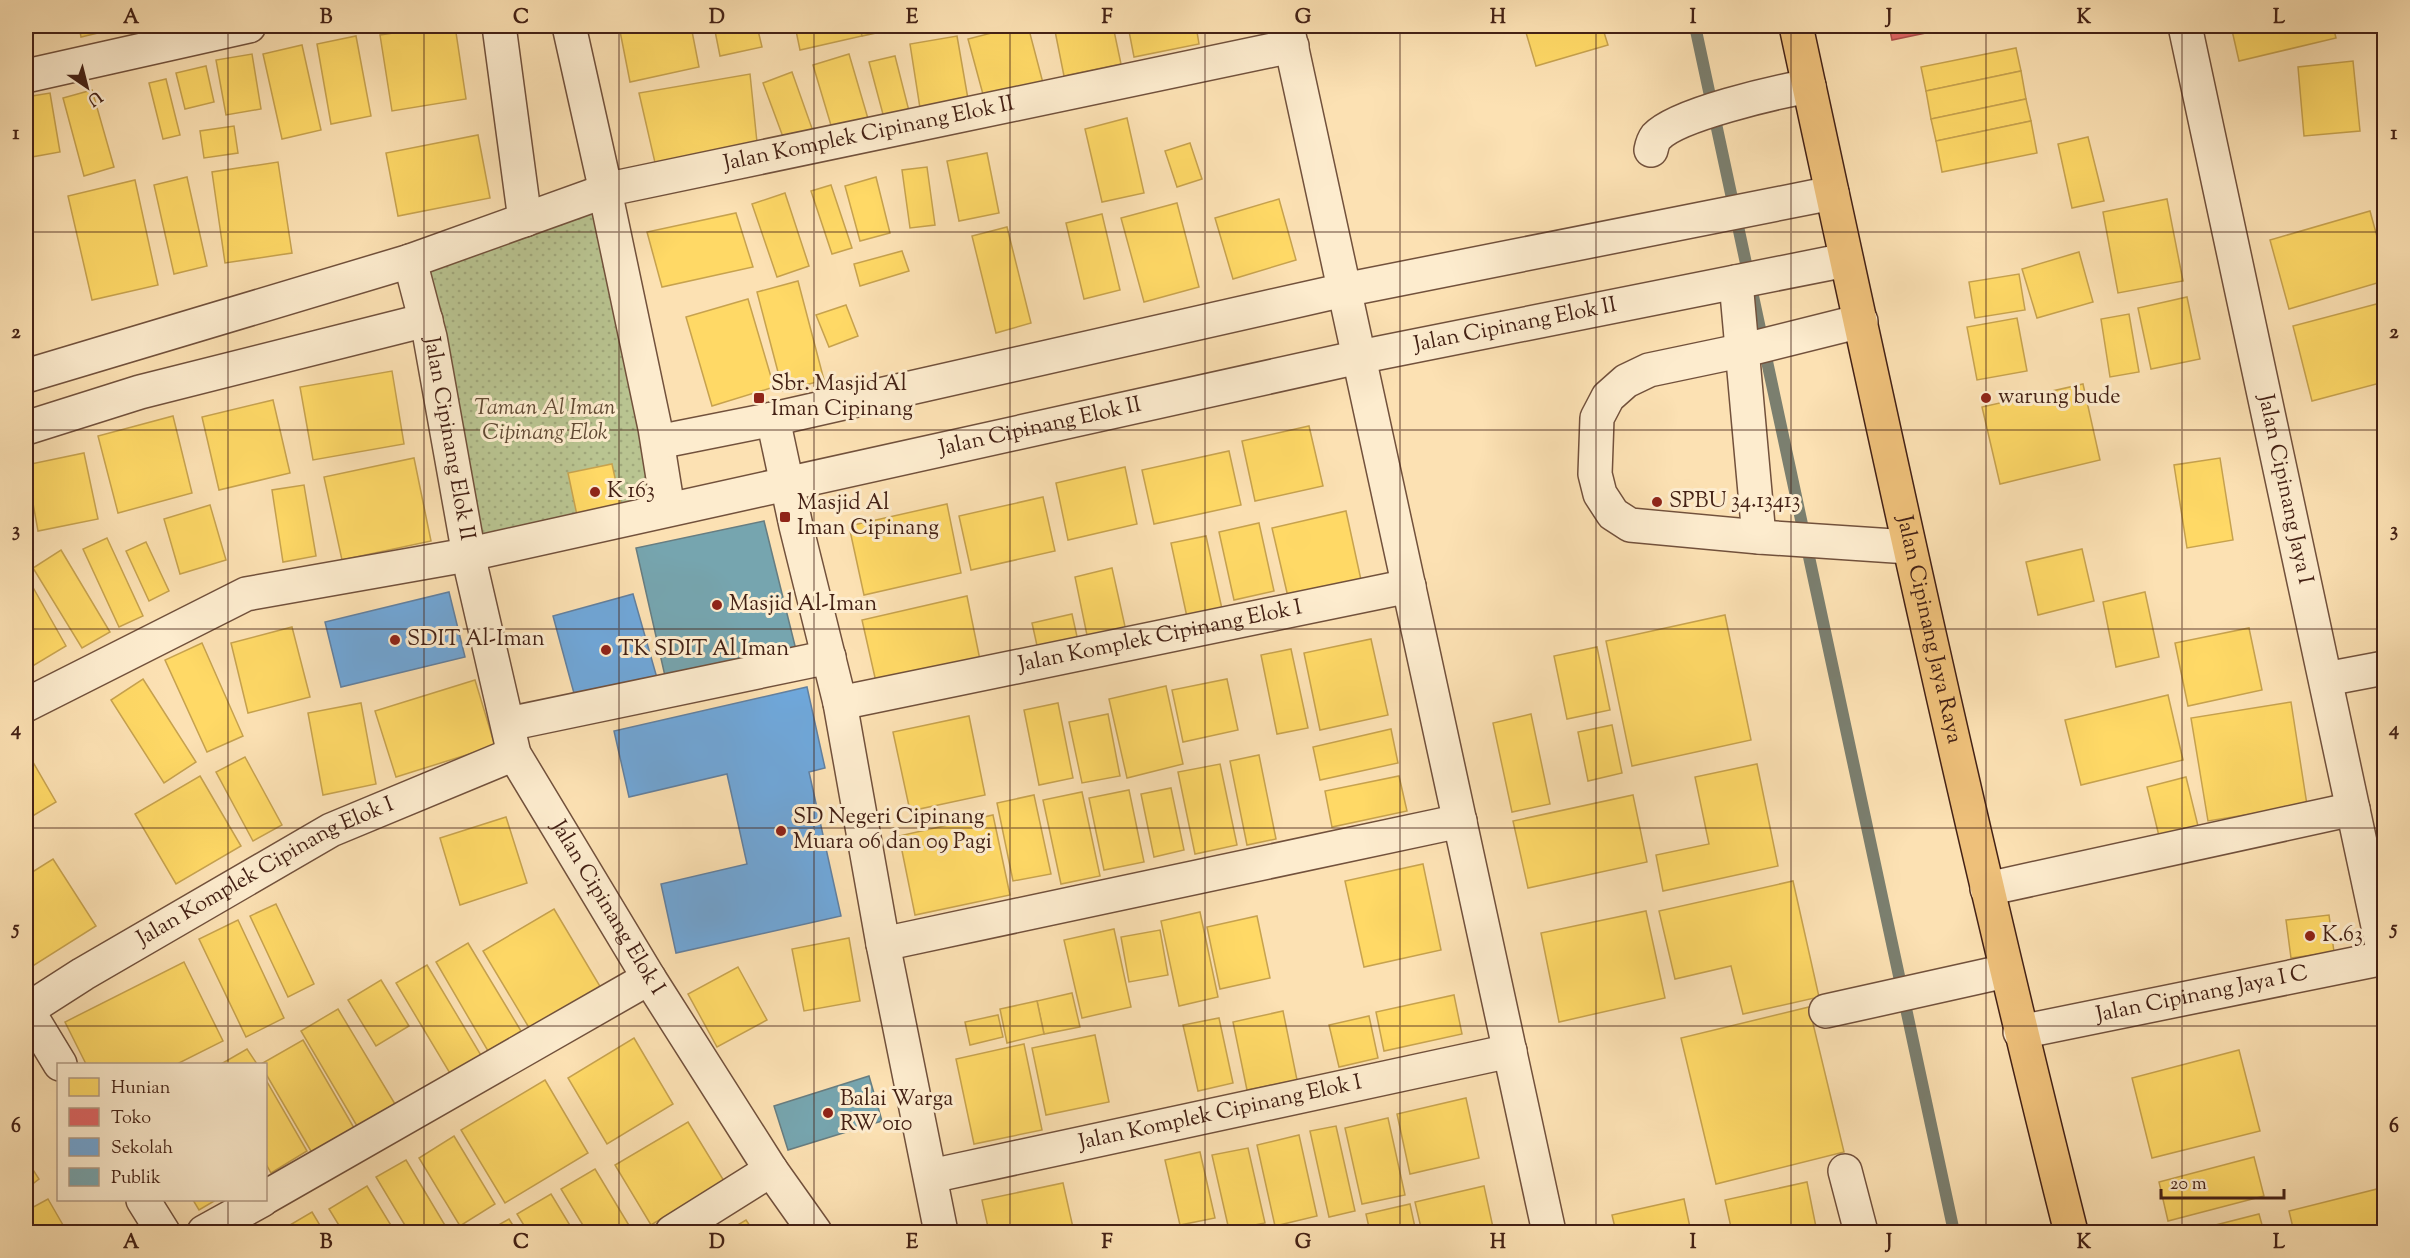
<svg xmlns="http://www.w3.org/2000/svg" width="2410" height="1258" font-family="'Sorts Mill Goudy',serif">
	<defs>
		<pattern id="park-dots" width="8" height="8" patternUnits="userSpaceOnUse" patternTransform="scale(1.5)"><rect width="8" height="8" fill="#b9c491"/><path d="M2 2h.1M6 6h.1" fill="none" stroke="#a0a87c" stroke-width="1.8" stroke-linecap="round"/></pattern>
	</defs>
	<rect width="100%" height="100%" fill="#fce1b3"/>
	<filter id="stains"><feTurbulence type="fractalNoise" baseFrequency=".00333" numOctaves="4"/><feColorMatrix values="0 0 0 0 .2 0 0 0 0 .09 0 0 0 0 .02 0 0 0 .5 -.17"/></filter>
	<radialGradient id="worn" r=".72"><stop offset=".6" stop-color="#630" stop-opacity="0"/><stop offset="1" stop-color="#630" stop-opacity=".3"/></radialGradient>
	<path fill="url(#park-dots)" stroke="#7e7253" stroke-width="1.5" d="M602,202l59,300 -193,46 -52,-289z"/>
	<g fill="#ffd966" stroke="#c7a24e" stroke-width="1.5">
		<path d="M26,26h30l1,3 -31,6z"/>
		<path d="M79,26h36v3l-34,8z"/>
		<path d="M440,26h15l11,73 -74,12 -12,-76z"/>
		<path d="M619,26h72l8,41 -69,15z"/>
		<path d="M714,26h43l5,21 -42,9z"/>
		<path d="M795,26h65l2,10 -62,14z"/>
		<path d="M860,26h48l-46,10z"/>
		<path d="M1019,26h9l15,57 -59,15 -16,-59z"/>
		<path d="M1054,26h59l8,38 -57,12z"/>
		<path d="M1128,26h68l3,18 -65,13z"/>
		<path d="M1524,26h78l6,19 -72,21z"/>
		<path d="M2231,26h102l3,12 -97,23z"/>
		<path d="M356,36l15,80 -40,8 -14,-80z"/>
		<path d="M957,36l11,63 -48,9 -10,-64z"/>
		<path d="M302,45l19,85 -39,9 -19,-85z"/>
		<path d="M2016,48l5,23 -95,20 -5,-24z"/>
		<path d="M252,54l9,55 -35,6 -10,-55z"/>
		<path d="M849,54l20,68 -36,10 -20,-67z"/>
		<path d="M895,56l14,55 -25,7 -15,-56z"/>
		<path d="M2353,61l7,70 -56,5 -6,-69z"/>
		<path d="M206,66l8,36 -29,7 -9,-36z"/>
		<path d="M2021,71l5,28 -95,20 -5,-28z"/>
		<path d="M792,72l22,62 -28,11 -23,-62z"/>
		<path d="M750,74l8,78 -102,15 -17,-74z"/>
		<path d="M166,79l14,56 -17,4 -14,-56z"/>
		<path d="M92,90l22,77 -30,9 -21,-78z"/>
		<path d="M50,93l10,59 -34,6v-61z"/>
		<path d="M2026,99l5,22 -95,20 -5,-22z"/>
		<path d="M1127,118l17,75 -42,9 -17,-73z"/>
		<path d="M2031,121l6,32 -95,19 -6,-31z"/>
		<path d="M234,126l4,27 -34,5 -4,-27z"/>
		<path d="M478,135l12,63 -92,18 -12,-63z"/>
		<path d="M2088,137l16,64 -32,7 -14,-64z"/>
		<path d="M1190,143l12,36 -25,8 -12,-36z"/>
		<path d="M987,153l12,60 -40,8 -12,-60z"/>
		<path d="M278,162l14,91 -67,10 -13,-91z"/>
		<path d="M927,167l8,58 -25,3 -8,-58z"/>
		<path d="M187,177l20,89 -33,8 -20,-89z"/>
		<path d="M876,177l14,56 -30,8 -15,-55z"/>
		<path d="M135,180l23,105 -66,15 -24,-104z"/>
		<path d="M831,185l21,63 -20,6 -21,-63z"/>
		<path d="M785,193l24,73 -32,11 -25,-73z"/>
		<path d="M1279,199l17,61 -63,19 -18,-61z"/>
		<path d="M2167,199l16,82 -65,12 -15,-81z"/>
		<path d="M1177,203l22,84 -55,15 -23,-84z"/>
		<path d="M2370,211l14,51v19l-95,28 -19,-69z"/>
		<path d="M736,213l17,54 -91,20 -15,-55z"/>
		<path d="M1102,214l18,76 -36,9 -18,-76z"/>
		<path d="M1007,227l24,96 -35,10 -24,-97z"/>
		<path d="M902,251l7,20 -49,15 -6,-22z"/>
		<path d="M2079,252l14,50 -56,16 -15,-49z"/>
		<path d="M2019,274l6,36 -50,8 -6,-36z"/>
		<path d="M798,281l26,99 -41,11 -26,-99z"/>
		<path d="M2187,297l13,62 -49,10 -13,-61z"/>
		<path d="M748,299l26,88 -62,19 -26,-89z"/>
		<path d="M2384,302v80l-72,19 -19,-75z"/>
		<path d="M846,305l12,31 -29,11 -13,-32z"/>
		<path d="M2129,314l10,58 -29,5 -9,-58z"/>
		<path d="M2017,318l10,53 -50,9 -10,-53z"/>
		<path d="M392,371l12,73 -91,16 -13,-73z"/>
		<path d="M2083,384l17,76 -100,24 -18,-77z"/>
		<path d="M273,400l17,73 -71,17 -17,-73z"/>
		<path d="M173,416l19,77 -74,20 -20,-77z"/>
		<path d="M1309,426l14,60 -68,15 -13,-60z"/>
		<path d="M1229,451l12,54 -87,19 -12,-54z"/>
		<path d="M84,453l14,66 -60,12 -12,-66z"/>
		<path d="M414,458l17,83 -89,19 -18,-83z"/>
		<path d="M2220,458l13,82 -46,8 -13,-83z"/>
		<path d="M612,464l10,46 -44,10 -10,-47z"/>
		<path d="M1125,467l12,57 -69,16 -12,-57z"/>
		<path d="M304,485l12,71 -33,6 -11,-72z"/>
		<path d="M1043,497l12,54 -84,19 -12,-54z"/>
		<path d="M947,504l14,69 -97,22 -15,-69z"/>
		<path d="M210,505l16,55 -46,14 -16,-55z"/>
		<path d="M1346,511l15,69 -73,17 -16,-69z"/>
		<path d="M1259,523l15,68 -40,9 -15,-68z"/>
		<path d="M26,534l7,19 -7,3z"/>
		<path d="M1206,536l16,73 -35,8 -16,-74z"/>
		<path d="M107,538l36,78 -24,11 -36,-78z"/>
		<path d="M146,542l23,49 -20,10 -23,-50z"/>
		<path d="M2082,549l12,52 -56,14 -12,-53z"/>
		<path d="M61,550l49,82 -28,16 -49,-80z"/>
		<path d="M1112,568l14,63 -38,9 -13,-63z"/>
		<path d="M26,575l40,71 -40,24z"/>
		<path d="M2145,592l14,65 -43,10 -13,-65z"/>
		<path d="M967,596l13,64 -104,22 -14,-62z"/>
		<path d="M1072,614l6,27 -40,9 -6,-27z"/>
		<path d="M1725,615l26,125 -119,26 -26,-125z"/>
		<path d="M292,627l18,70 -62,16 -17,-70z"/>
		<path d="M2249,628l13,62 -74,16 -13,-63z"/>
		<path d="M1371,639l17,76 -68,15 -16,-77z"/>
		<path d="M202,643l41,93 -36,16 -42,-92z"/>
		<path d="M1597,647l13,63 -43,9 -13,-63z"/>
		<path d="M1291,649l17,79 -31,6 -16,-79z"/>
		<path d="M143,679l53,83 -32,21 -53,-83z"/>
		<path d="M1227,679l11,51 -55,12 -11,-52z"/>
		<path d="M475,680l20,66 -99,31 -21,-66z"/>
		<path d="M1166,686l17,78 -56,14 -18,-79z"/>
		<path d="M2168,695l15,65 -102,25 -16,-65z"/>
		<path d="M2291,702l16,103 -99,16 -17,-103z"/>
		<path d="M361,703l15,81 -53,11 -15,-82z"/>
		<path d="M1058,703l15,75 -34,7 -15,-75z"/>
		<path d="M1108,714l12,62 -38,7 -13,-61z"/>
		<path d="M1531,714l19,90 -38,8 -19,-89z"/>
		<path d="M969,716l16,79 -75,16 -17,-79z"/>
		<path d="M1612,725l10,48 -34,8 -10,-49z"/>
		<path d="M1391,729l7,34 -78,17 -7,-33z"/>
		<path d="M26,750l30,52 -30,18z"/>
		<path d="M1259,755l17,84 -29,6 -17,-84z"/>
		<path d="M245,757l37,68 -29,16 -37,-69z"/>
		<path d="M1220,764l17,81 -42,9 -17,-82z"/>
		<path d="M1757,764l21,102 -115,25 -7,-36 53,-11 -14,-67z"/>
		<path d="M200,776l41,70 -65,38 -41,-70z"/>
		<path d="M1399,776l8,35 -75,16 -7,-36z"/>
		<path d="M2186,777l12,49 -39,10 -12,-49z"/>
		<path d="M1171,788l13,62 -30,7 -13,-63z"/>
		<path d="M1129,790l15,72 -40,8 -15,-72z"/>
		<path d="M1082,792l18,84 -39,8 -18,-84z"/>
		<path d="M1034,795l17,79 -38,7 -16,-78z"/>
		<path d="M1633,795l14,67 -119,26 -15,-67z"/>
		<path d="M993,815l17,80 -95,20 -16,-79z"/>
		<path d="M506,817l21,66 -67,22 -20,-67z"/>
		<path d="M53,859l43,67 -68,43 -2,-4v-89z"/>
		<path d="M1423,864l18,86 -77,17 -19,-86z"/>
		<path d="M1793,881l26,116 -76,17 -12,-48 -56,13 -16,-68z"/>
		<path d="M276,904l38,80 -26,13 -38,-81z"/>
		<path d="M554,909l47,79 -70,43 -48,-80z"/>
		<path d="M1646,911l19,87 -106,24 -18,-89z"/>
		<path d="M1200,912l18,85 -39,9 -18,-85z"/>
		<path d="M2329,915l5,37 -43,6 -5,-38z"/>
		<path d="M1257,916l13,62 -50,11 -13,-62z"/>
		<path d="M238,920l46,98 -38,19 -47,-98z"/>
		<path d="M1114,929l17,78 -49,11 -18,-78z"/>
		<path d="M1160,930l8,45 -39,7 -8,-45z"/>
		<path d="M849,938l11,63 -56,10 -12,-62z"/>
		<path d="M468,943l53,88 -33,20 -52,-89z"/>
		<path d="M184,962l39,79 -46,23h-91l-21,-42z"/>
		<path d="M427,965l55,92 -31,18 -55,-92z"/>
		<path d="M738,967l29,53 -50,27 -29,-53z"/>
		<path d="M381,980l28,46 -33,20 -28,-46z"/>
		<path d="M1072,993l8,34 -36,7 -7,-33z"/>
		<path d="M1454,995l8,39 -78,17 -8,-39z"/>
		<path d="M1037,1001l7,33 -37,9 -7,-34z"/>
		<path d="M1809,1007l35,145 -128,32 -35,-146z"/>
		<path d="M338,1009l57,95 -38,22 -56,-95z"/>
		<path d="M1283,1011l14,69 -50,10 -14,-68z"/>
		<path d="M998,1015l5,22 -33,8 -5,-23z"/>
		<path d="M1369,1016l9,42 -39,9 -10,-42z"/>
		<path d="M1219,1018l14,65 -35,8 -15,-66z"/>
		<path d="M1095,1035l14,67 -63,13 -14,-67z"/>
		<path d="M634,1038l39,66 -66,40 -39,-66z"/>
		<path d="M303,1040l54,93 -42,25 -49,-84v-10h-5z"/>
		<path d="M1024,1044l18,86 -68,14 -18,-85z"/>
		<path d="M247,1049l10,15h-36z"/>
		<path d="M2239,1050l21,81 -108,27 -20,-80z"/>
		<path d="M266,1080l41,71 -36,22 -5,-9z"/>
		<path d="M545,1080l43,73 -83,50 -44,-73z"/>
		<path d="M1466,1098l13,60 -69,16 -13,-60z"/>
		<path d="M1388,1118l17,77 -43,9 -17,-76z"/>
		<path d="M688,1122l36,59 -73,44 -36,-60z"/>
		<path d="M1336,1126l19,85 -26,6 -19,-86z"/>
		<path d="M1299,1135l18,81 -42,10 -18,-81z"/>
		<path d="M454,1136l41,68 -35,22 -41,-68z"/>
		<path d="M1248,1148l17,75 -36,7 -17,-75z"/>
		<path d="M1200,1152l15,66 -35,7 -15,-65z"/>
		<path d="M2254,1157l10,39 -96,25 -9,-39z"/>
		<path d="M26,1159l13,20 -13,10z"/>
		<path d="M406,1160l43,72h-40l-33,-55z"/>
		<path d="M595,1169l38,63h-46l-26,-43z"/>
		<path d="M1807,1182l10,50h-85l-7,-32z"/>
		<path d="M1063,1183l11,49h-85l-7,-32z"/>
		<path d="M367,1186l28,46h-52l-14,-23z"/>
		<path d="M1484,1186l10,46h-72l-7,-30z"/>
		<path d="M2381,1188l3,14v30h-90l-5,-21z"/>
		<path d="M551,1194l23,38h-46l-11,-18z"/>
		<path d="M48,1199l19,33h-41v-21z"/>
		<path d="M1684,1199l7,33h-75l-4,-17z"/>
		<path d="M193,1200h23l-17,10z"/>
		<path d="M1410,1204l6,28h-46l-4,-18z"/>
		<path d="M312,1212l12,20h-46z"/>
		<path d="M2259,1214l5,18h-76z"/>
		<path d="M509,1219l8,13h-31z"/>
		<path d="M746,1220l8,12h-28z"/>
	</g>
	<path fill="#e06666" stroke="#b1514e" stroke-width="1.5" d="M1889,26h70l-67,14z"/>
	<g fill="#6fa8dc" stroke="#6280a0" stroke-width="1.5">
		<path d="M449,592l16,65 -124,30 -16,-65z"/>
		<path d="M633,594l26,91 -81,23 -25,-92z"/>
		<path d="M807,687l18,81 -16,4 32,144 -165,37 -15,-69 86,-20 -20,-90 -98,23 -15,-66z"/>
	</g>
	<g fill="#76a5af" stroke="#677d81" stroke-width="1.5">
		<path d="M764,521l35,141 -132,23 -31,-137z"/>
		<path d="M869,1076l13,45 -94,29 -14,-44z"/>
	</g>
	<g fill="none" stroke-linecap="round" stroke-linejoin="round">
		<path stroke="#7b7f6f" stroke-width="12" d="M1695,26l259,1206"/>
		<defs>
			<g id="minor">
				<path d="M499,26l26,194"/>
				<path id="s1" d="M569,26l34,152 4,7 7,3 678,-142"/>
				<path d="M1287,26l262,1206"/>
				<path id="s2" d="M2185,26l199,928"/>
				<path d="M26,76l223,-50"/>
				<path d="M1651,150c1,-5 2,-9 5,-13 21,-23 121,-45 153,-51"/>
				<path d="M607,185l-2,6 50,237 13,81"/>
				<path id="s3" d="M410,261l20,76 42,235 42,182 135,224 122,192 44,62"/>
				<path d="M1736,282l23,255"/>
				<path d="M1861,321l-112,28 -100,21 -23,11 -18,16 -11,21 -2,56 5,20 13,20 17,11 129,12 150,10"/>
				<path d="M26,376l384,-115 195,-70"/>
				<path d="M773,419l23,107 44,177 43,241 58,288"/>
				<path d="M26,428l114,-36 286,-72"/>
				<path d="M658,442l115,-23 571,-129 488,-97"/>
				<path d="M2326,679l58,-11"/>
				<path id="s4" d="M840,703l569,-117"/>
				<path id="s5" d="M26,705l220,-111 215,-38 898,-199 487,-97"/>
				<path d="M508,724l321,-67"/>
				<path d="M1987,889l366,-80"/>
				<path d="M883,944l577,-123"/>
				<path d="M26,1008l34,56"/>
				<path id="s6" d="M27,1010l56,-36 248,-144 183,-76"/>
				<path d="M1826,1011l180,-40"/>
				<path id="s7" d="M2020,1032l364,-74"/>
				<path d="M1845,1171l16,61"/>
				<path id="s8" d="M931,1176l579,-125"/>
				<path d="M266,1197l383,-219"/>
				<path d="M143,1200l20,32"/>
				<path d="M204,1232l58,-32"/>
				<path d="M672,1232l99,-62"/>
			</g>
			<g id="major">
				<path id="s9" d="M1796,26c87,403 174,806 275,1206"/>
			</g>
		</defs>
		<use href="#minor" stroke="#72513c" stroke-width="36"/>
		<use href="#major" stroke="#442115" stroke-width="36"/>
		<use href="#minor" stroke="#fdecce" stroke-width="33"/>
		<use href="#major" stroke="#eec07a" stroke-width="33"/>
	</g>
	<path fill="none" stroke="#442115" stroke-width="1.5" stroke-opacity="0.55" d="M228,26v1038M424,26v1206M619,26v1206M814,26v1206M1010,26v1206M1205,26v1206M1400,26v1206M1596,26v1206M1791,26v1206M1986,26v1206M2182,26v1206M26,232h2358M26,430h2358M26,629h2358M26,828h2358M26,1026h2358M228,1200v32"/>
	<g fill="#8f2418" stroke="#fdecce" stroke-width="2">
		<rect x="753" y="392" width="12" height="12" rx="3"/>
		<circle cx="1986" cy="398" r="6"/>
		<circle cx="595" cy="492" r="6"/>
		<circle cx="1657" cy="502" r="6"/>
		<rect x="779" y="511" width="12" height="12" rx="3"/>
		<circle cx="717" cy="605" r="6"/>
		<circle cx="395" cy="640" r="6"/>
		<circle cx="606" cy="650" r="6"/>
		<circle cx="781" cy="831" r="6"/>
		<circle cx="2310" cy="936" r="6"/>
		<circle cx="828" cy="1113" r="6"/>
	</g>
	<g text-anchor="middle" dominant-baseline="central" stroke-width="6" stroke-linejoin="round" paint-order="stroke">
		<g font-size="22" fill="#442115" stroke="#fdecce">
			<text stroke="none"><textPath href="#s1" startOffset="432">Jalan Komplek Cipinang Elok II</textPath></text>
			<text stroke="none"><textPath href="#s5" startOffset="1544">Jalan Cipinang Elok II</textPath></text>
			<text stroke="none"><textPath href="#s5" startOffset="1058">Jalan Cipinang Elok II</textPath></text>
			<text stroke="none"><textPath href="#s3" startOffset="182">Jalan Cipinang Elok II</textPath></text>
			<text stroke="none"><textPath href="#s2" startOffset="474">Jalan Cipinang Jaya I</textPath></text>
			<text stroke="none"><textPath href="#s9" startOffset="618">Jalan Cipinang Jaya Raya</textPath></text>
			<text stroke="none"><textPath href="#s4" startOffset="327">Jalan Komplek Cipinang Elok I</textPath></text>
			<text stroke="none"><textPath href="#s6" startOffset="276">Jalan Komplek Cipinang Elok I</textPath></text>
			<text stroke="none"><textPath href="#s3" startOffset="684">Jalan Cipinang Elok I</textPath></text>
			<text stroke="none"><textPath href="#s7" startOffset="186">Jalan Cipinang Jaya I C</textPath></text>
			<text stroke="none"><textPath href="#s8" startOffset="296">Jalan Komplek Cipinang Elok I</textPath></text>
		</g>
		<g font-size="22" fill="#442115" stroke="#fdecce" text-anchor="start">
			<text x="771" y="385">Sbr. Masjid Al<tspan x="771" dy="25">Iman Cipinang</tspan></text>
			<text x="1998" y="398">warung bude</text>
			<text x="607" y="492">K 163</text>
			<text x="1669" y="502">SPBU 34.13413</text>
			<text x="797" y="504">Masjid Al<tspan x="797" dy="25">Iman Cipinang</tspan></text>
			<text x="729" y="605">Masjid Al-Iman</text>
			<text x="407" y="640">SDIT Al-Iman</text>
			<text x="618" y="650">TK SDIT Al Iman</text>
			<text x="793" y="818">SD Negeri Cipinang<tspan x="793" dy="25">Muara 06 dan 09 Pagi</tspan></text>
			<text x="2322" y="936">K.63</text>
			<text x="840" y="1100">Balai Warga<tspan x="840" dy="25">RW 010</tspan></text>
		</g>
		<g font-size="22" font-style="italic" fill="#614a34" stroke="#fdecce">
			<text x="545" y="409">Taman Al Iman<tspan x="545" dy="25">Cipinang Elok</tspan></text>
		</g>
	</g>
	<rect width="2410" height="1258" fill="none" stroke="#fce1b3" stroke-width="66"/>
	<rect x="57" y="1063" width="210" height="138" fill="#fdecce" stroke="#b39b84" stroke-width="1.5"/>
	<rect x="69" y="1078" width="30" height="18" fill="#ffd966" stroke="#b39b84" stroke-width="1.5"/>
	<text x="111" y="1093" font-size="18" fill="#442115">Hunian</text>
	<rect x="69" y="1108" width="30" height="18" fill="#e06666" stroke="#b39b84" stroke-width="1.5"/>
	<text x="111" y="1123" font-size="18" fill="#442115">Toko</text>
	<rect x="69" y="1138" width="30" height="18" fill="#6fa8dc" stroke="#b39b84" stroke-width="1.5"/>
	<text x="111" y="1153" font-size="18" fill="#442115">Sekolah</text>
	<rect x="69" y="1168" width="30" height="18" fill="#76a5af" stroke="#b39b84" stroke-width="1.5"/>
	<text x="111" y="1183" font-size="18" fill="#442115">Publik</text>
	<g transform="translate(87 87) rotate(145)" stroke="#fdecce" stroke-width="4.5" paint-order="stroke">
	<path d="M0-4.5L10 22L0 15L-10 22Z" fill="#442115"/>
	<text y="-9" font-size="16" font-weight="bold" text-anchor="middle" fill="#442115">U</text>
	</g>
	<path d="M2161 1189v9h123v-9" fill="none" stroke="#442115" stroke-width="3"/>
	<text x="2170" y="1189" font-size="18" fill="#442115" stroke="#fdecce" stroke-width="4.5" paint-order="stroke">20 m</text>
	<rect x="33" y="33" width="2344" height="1192" fill="none" stroke="#442115" stroke-width="2"/>
	<g font-size="20" text-anchor="middle" font-weight="bold" fill="#442115">
		<text x="131" y="23">A</text>
		<text x="326" y="23">B</text>
		<text x="521" y="23">C</text>
		<text x="717" y="23">D</text>
		<text x="912" y="23">E</text>
		<text x="1107" y="23">F</text>
		<text x="1303" y="23">G</text>
		<text x="1498" y="23">H</text>
		<text x="1693" y="23">I</text>
		<text x="1889" y="23">J</text>
		<text x="2084" y="23">K</text>
		<text x="2279" y="23">L</text>
		<text x="16" y="139">1</text>
		<text x="2394" y="139">1</text>
		<text x="16" y="338">2</text>
		<text x="2394" y="338">2</text>
		<text x="16" y="536">3</text>
		<text x="2394" y="536">3</text>
		<text x="16" y="735">4</text>
		<text x="2394" y="735">4</text>
		<text x="16" y="934">5</text>
		<text x="2394" y="934">5</text>
		<text x="16" y="1132">6</text>
		<text x="2394" y="1132">6</text>
		<text x="131" y="1248">A</text>
		<text x="326" y="1248">B</text>
		<text x="521" y="1248">C</text>
		<text x="717" y="1248">D</text>
		<text x="912" y="1248">E</text>
		<text x="1107" y="1248">F</text>
		<text x="1303" y="1248">G</text>
		<text x="1498" y="1248">H</text>
		<text x="1693" y="1248">I</text>
		<text x="1889" y="1248">J</text>
		<text x="2084" y="1248">K</text>
		<text x="2279" y="1248">L</text>
	</g>
	<rect width="100%" height="100%" filter="url(#stains)"/>
	<rect width="100%" height="100%" fill="url(#worn)"/>
</svg>
